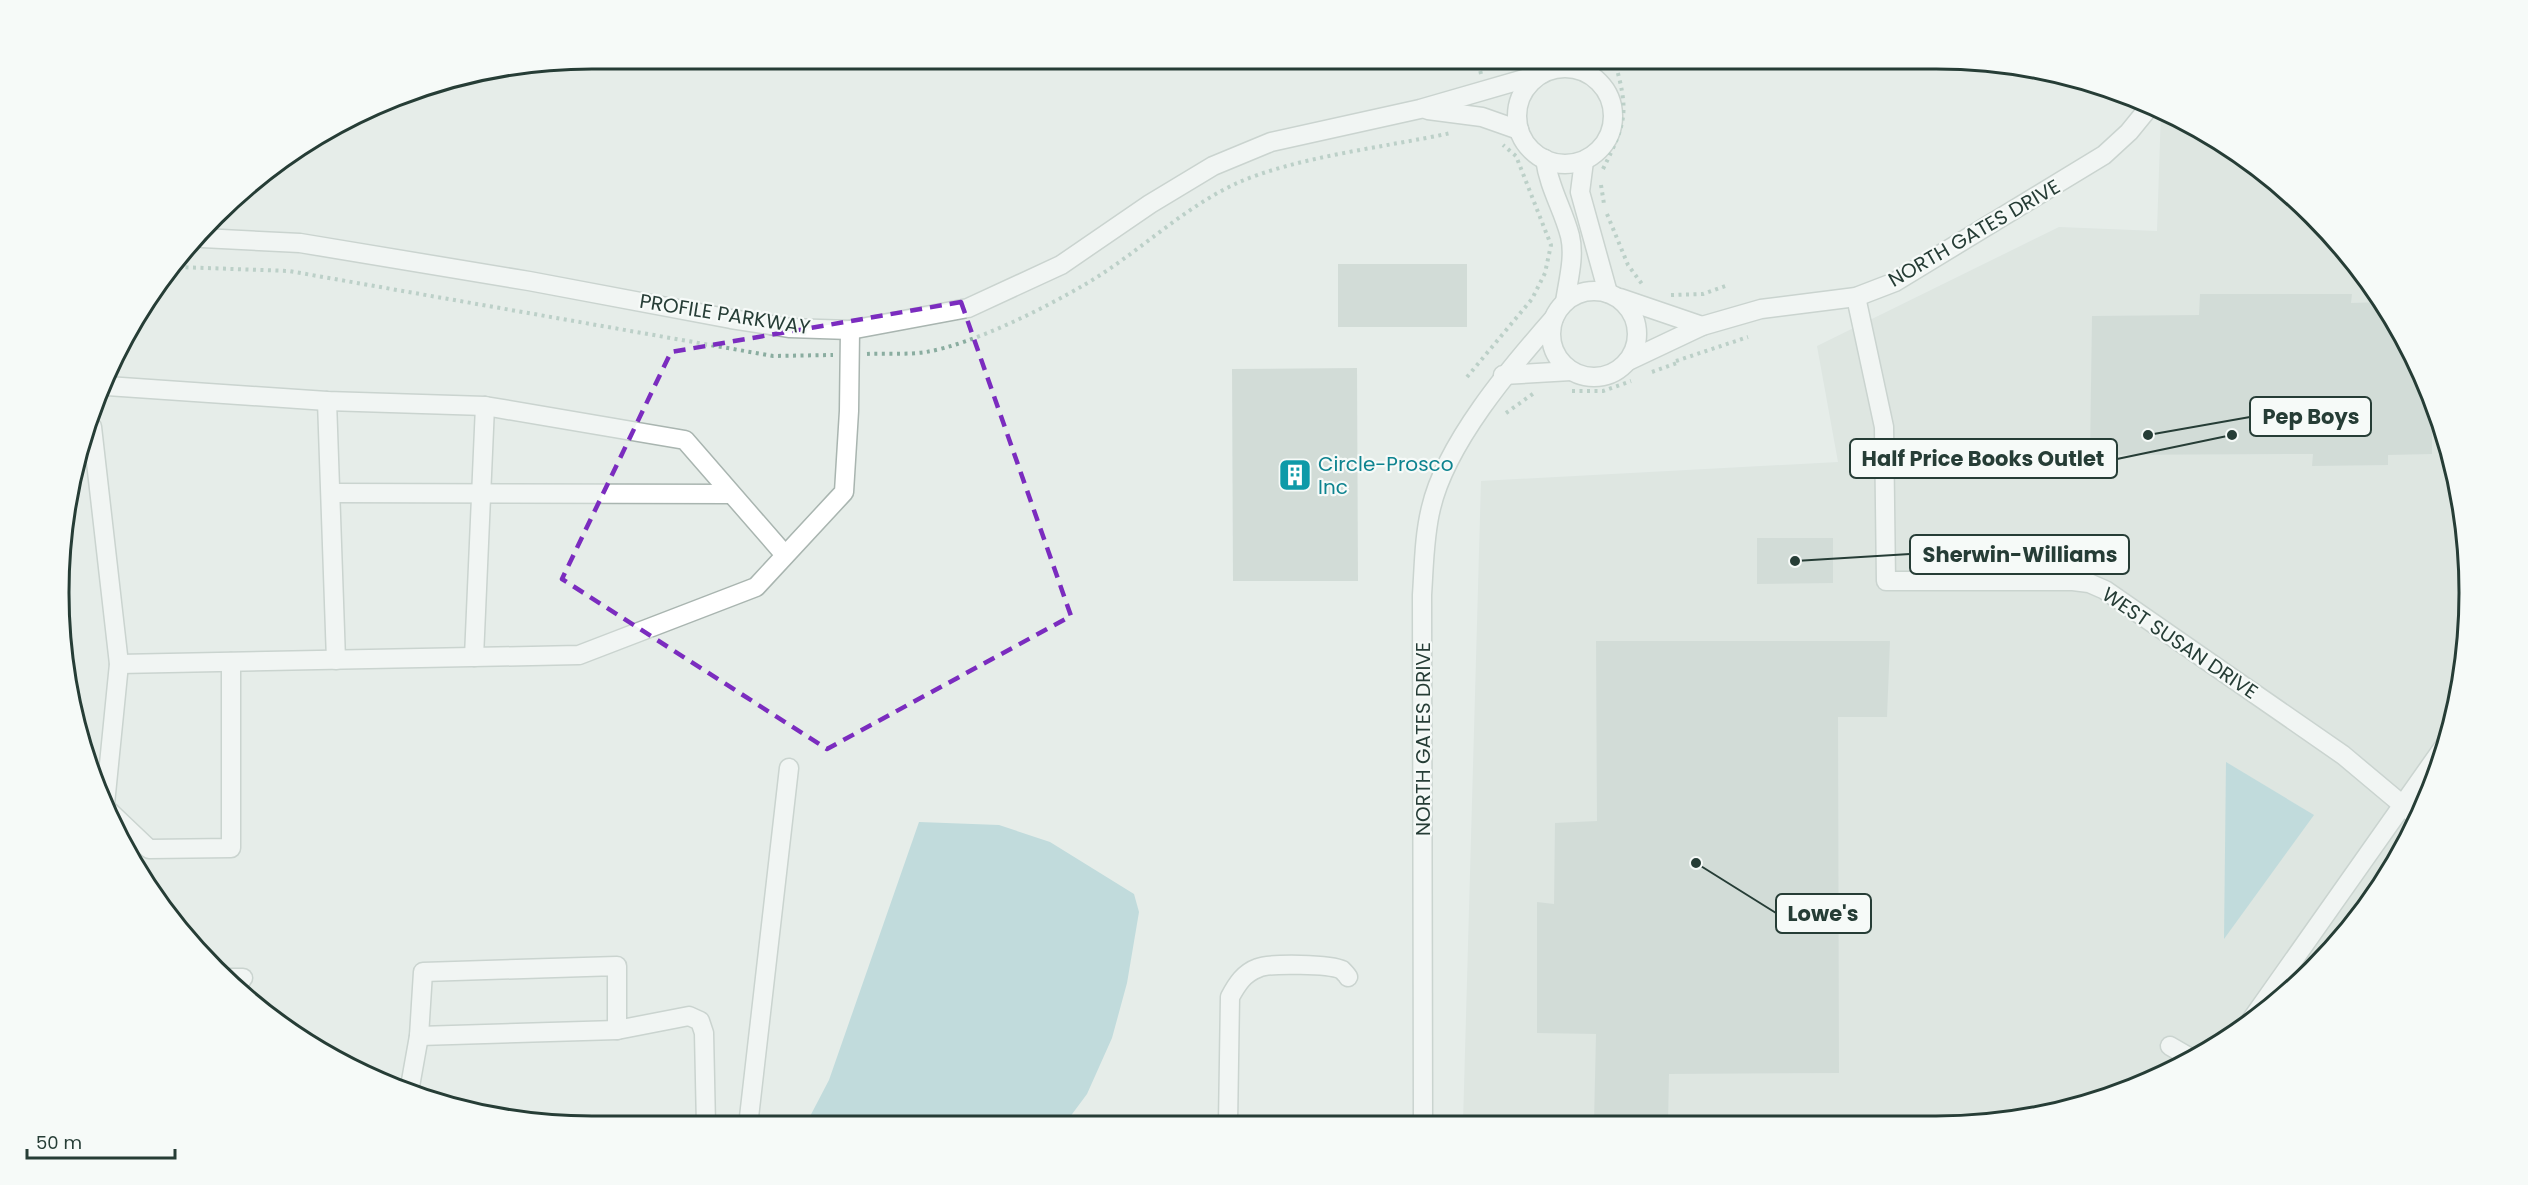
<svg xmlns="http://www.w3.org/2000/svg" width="2528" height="1185" font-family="Poppins,sans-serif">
	<rect width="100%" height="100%" fill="#e6ede9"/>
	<path fill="#d4ddd8" d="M2161,111l71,37 81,67 66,81 50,92 30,100 10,104 -10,104 -30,101 -70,120 -98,99 -121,70 -134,36 -543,2 18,-643 357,-19 -21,-116 242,-119 98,4z"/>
	<g fill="#94c6cc">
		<path d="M2226,762l88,53 -90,124z"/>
		<path d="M919,822l80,3 51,17 84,52 5,18 -12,71 -15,55 -25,56 -23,31 -259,1 24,-46z"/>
	</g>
	<g fill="#bbc8c2">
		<rect x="1338" y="264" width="129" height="63"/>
		<path d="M2200,294h152l-1,9 32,-1 46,86 3,11v55l-44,1v10l-76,1 1,-12 -223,1 2,-139 107,-1z"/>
		<path d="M1357,368l1,213h-125l-1,-212z"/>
		<path d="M1757,538h76v45l-76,1z"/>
		<path d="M1596,641h294l-3,76h-49l1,356 -170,1 -1,49h-74l2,-89 -59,-1v-131l17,2 1,-81 42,-2z"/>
	</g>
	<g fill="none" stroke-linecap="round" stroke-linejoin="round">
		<defs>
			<g id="minor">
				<circle cx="1565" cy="116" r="48"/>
				<path d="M1428,110l54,7 37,13"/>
				<path d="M1545,159c4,29 18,50 25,77 5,21 -2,45 -5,66"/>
				<path d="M1584,161l-4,31 28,101"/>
				<path d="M202,238l98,5 229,38 202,38 59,9 60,2 118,-22 93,-43 89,-61 63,-38 58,-24 149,-33 121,-35"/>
				<circle cx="1594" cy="334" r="43"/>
				<path d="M1856,297l28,130 2,154h187l16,2 16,7 238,165 74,62"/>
				<path d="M1620,298l82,28"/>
				<path d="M1628,361l74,-35 59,-17 95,-12 39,-15 209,-127 25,-23 22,-27"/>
				<path d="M1503,375l68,-4"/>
				<path d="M107,386l220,15 158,5 200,34 100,115"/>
				<path d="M327,401l9,259"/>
				<path d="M92,427l27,237 -14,140"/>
				<path d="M331,493l400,1"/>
				<path d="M474,657l11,-251"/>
				<path d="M119,664l460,-9 177,-68 88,-95 5,-81 1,-81"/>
				<path d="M108,810l41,39 82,-1v-186"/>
				<path d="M227,978h16"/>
				<path d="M2249,1023l196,-278"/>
				<path d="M419,1036l198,-6"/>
				<path d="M2170,1046l19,11"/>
				<path d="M409,1092l10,-56 4,-64 194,-6v64l72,-14 11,5 4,12 2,93"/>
				<path d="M1228,1124l2,-127c7,-13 14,-24 28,-29 12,-5 73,-4 84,2 1,1 5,5 6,7"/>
				<path d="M1423,1124l-1,-529c2,-29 2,-59 9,-87 15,-65 79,-140 123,-190"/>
				<path d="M748,1126l41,-358"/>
			</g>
		</defs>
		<use href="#minor" stroke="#a9b5b0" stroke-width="21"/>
		<g stroke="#8aada0" stroke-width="4" stroke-dasharray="3 4.5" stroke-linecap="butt">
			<path d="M1481,74l-2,-8 23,-7"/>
			<path d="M1603,169c24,-48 26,-58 11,-110"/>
			<path d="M1601,185l3,19"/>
			<path d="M1607,214l21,51 14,19"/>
			<path d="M178,267l111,4 484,85 60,-1"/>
			<path d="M1671,295l32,-1 25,-9"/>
			<path d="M867,354c19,-1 40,1 59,-2 47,-8 117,-43 158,-67 52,-30 96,-75 151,-101 59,-27 151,-37 216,-51"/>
			<path d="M1676,361l72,-24"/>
			<path d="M1652,372l25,-9"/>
			<path d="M1467,377l65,-78 13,-26 6,-28 -35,-89 -13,-11"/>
			<path d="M1572,391h31l28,-10"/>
			<path d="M1506,413l28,-20"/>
		</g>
		<use href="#minor" stroke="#fff" stroke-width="18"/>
	</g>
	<path d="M0 0H2528V1185H0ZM961,302l110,314 -244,133 -265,-170 109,-227z" fill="#e6ede9" fill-opacity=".55" fill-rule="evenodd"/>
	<path fill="none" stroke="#7b2cbf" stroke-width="4.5" stroke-dasharray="12 8" stroke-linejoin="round" d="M961,302l110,314 -244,133 -265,-170 109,-227z"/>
	<defs>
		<symbol id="building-square" viewBox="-11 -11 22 22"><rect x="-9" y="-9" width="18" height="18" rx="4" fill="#0f9aa8" stroke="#f6faf8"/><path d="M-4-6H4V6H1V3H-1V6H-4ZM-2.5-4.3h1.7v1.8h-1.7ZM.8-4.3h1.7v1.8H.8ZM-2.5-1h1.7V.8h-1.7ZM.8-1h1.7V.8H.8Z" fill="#fff"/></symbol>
	</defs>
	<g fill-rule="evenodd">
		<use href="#building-square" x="1276" y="456" width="38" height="38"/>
	</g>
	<g text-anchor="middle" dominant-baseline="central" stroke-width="4.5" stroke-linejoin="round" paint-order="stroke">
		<g font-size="20" fill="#263d36" stroke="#f6faf8">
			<text transform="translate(1974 233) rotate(-30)">NORTH GATES DRIVE</text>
			<text transform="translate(725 314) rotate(9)">PROFILE PARKWAY</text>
			<text transform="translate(2180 643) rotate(34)">WEST SUSAN DRIVE</text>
			<text transform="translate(1423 739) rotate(-90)">NORTH GATES DRIVE</text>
		</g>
		<g font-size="20" fill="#0d838f" stroke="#f6faf8" text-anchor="start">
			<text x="1318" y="464">Circle-Prosco<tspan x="1318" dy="23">Inc</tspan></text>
		</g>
	</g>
	<path d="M0 0H2528V1185H0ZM592 69H1936A523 523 0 0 1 2459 592V593A523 523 0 0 1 1936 1116H592A523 523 0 0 1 69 593V592A523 523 0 0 1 592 69Z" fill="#f6faf8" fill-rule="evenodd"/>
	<path fill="none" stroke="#263d36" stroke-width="3" d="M592 69H1936A523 523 0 0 1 2459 592V593A523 523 0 0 1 1936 1116H592A523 523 0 0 1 69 593V592A523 523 0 0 1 592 69Z"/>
	<path fill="none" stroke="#263d36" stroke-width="2" d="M2148 435L2250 417M2232 435L2117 459M1795 561L1910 554M1696 863L1776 913"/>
	<g fill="#263d36" stroke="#f6faf8" stroke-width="2">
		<circle cx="2148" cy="435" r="6"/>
		<circle cx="2232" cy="435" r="6"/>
		<circle cx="1795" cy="561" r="6"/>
		<circle cx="1696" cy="863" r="6"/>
	</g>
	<g fill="#f6faf8" stroke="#263d36" stroke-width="2">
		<rect x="2250" y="397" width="121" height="39" rx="6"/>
		<rect x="1850" y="439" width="267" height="39" rx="6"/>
		<rect x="1910" y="535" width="219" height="39" rx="6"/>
		<rect x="1776" y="894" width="95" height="39" rx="6"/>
	</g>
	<g font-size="21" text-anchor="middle" font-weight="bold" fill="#263d36">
		<text x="2311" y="424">Pep Boys</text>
		<text x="1983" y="466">Half Price Books Outlet</text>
		<text x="2020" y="562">Sherwin-Williams</text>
		<text x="1823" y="921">Lowe's</text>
	</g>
	<path d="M27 1149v9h148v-9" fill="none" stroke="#263d36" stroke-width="3"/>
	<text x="36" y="1149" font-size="18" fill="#263d36" stroke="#f6faf8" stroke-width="4.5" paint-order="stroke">50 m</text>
</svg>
